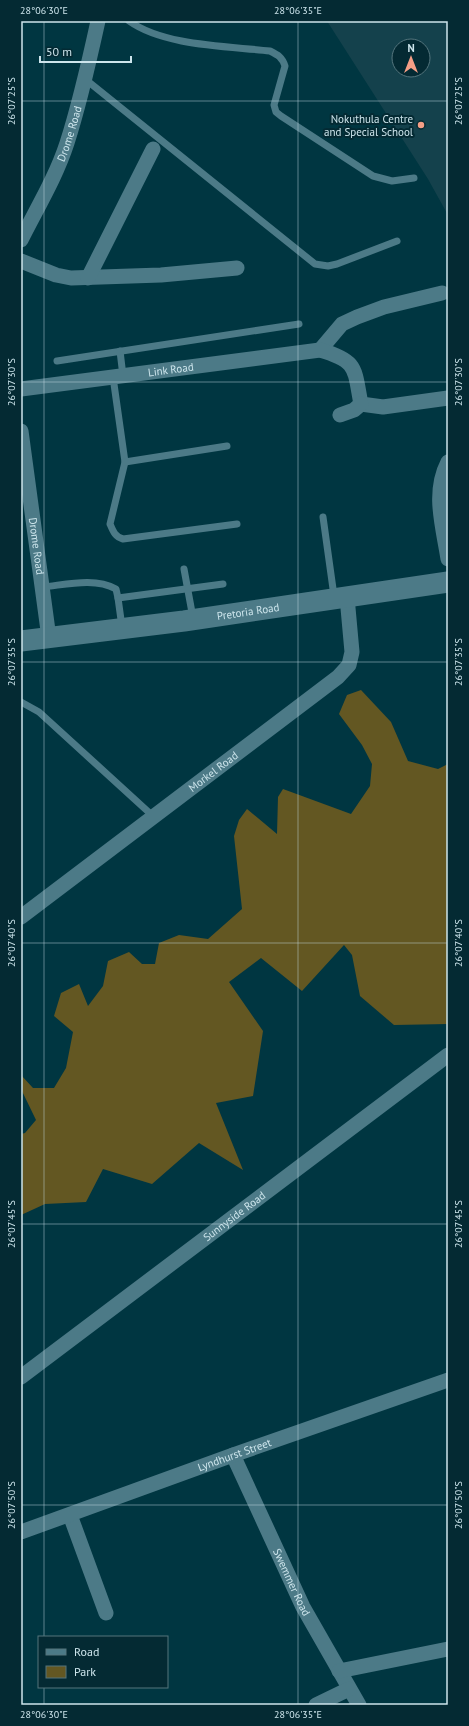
<svg xmlns="http://www.w3.org/2000/svg" width="469" height="1726" font-family="'PT Sans',sans-serif">
	<rect width="100%" height="100%" fill="#003641"/>
	<path fill="#14414c" fill-rule="evenodd" d="M327,21h121v194l-20,-36zM399,46h24v24h-24z"/>
	<path fill="#635722" d="M361,690l30,32 17,39 30,8 10,-5v260l-54,1 -34,-29 -8,-41 -8,-10 -42,46 -41,-33 -32,24 34,49 -10,65 -37,7 27,67 -44,-27 -47,41 -49,-15 -17,33 -41,2 -24,11v-81l4,-1 11,-13 -15,-31v-14l12,13h21l12,-20 7,-36 -19,-16 7,-23 18,-9 9,22 15,-20 5,-25 21,-9 13,12h13l4,-21 20,-8 29,4 34,-30 -8,-73 5,-16 8,-11 30,25 1,-37 5,-8 68,25 19,-28 2,-22 -10,-19 -23,-31 8,-19z"/>
	<g fill="none" stroke-linecap="round" stroke-linejoin="round">
		<g stroke="#4c7a87" stroke-width="7">
			<path d="M129,21c35,25 98,25 141,30 8,4 12,6 15,15l-11,39 2,7 5,4 92,60 19,5 22,-3"/>
			<path d="M85,79l230,185 13,2 9,-2 60,-23"/>
			<path d="M120,351l3,25"/>
			<path d="M57,361l242,-37"/>
			<path d="M113,377l12,85 -15,62c3,7 5,13 13,15l114,-15"/>
			<path d="M125,462l102,-16"/>
			<path d="M323,517l11,79"/>
			<path d="M184,569l9,49"/>
			<path d="M42,587c23,-2 52,-10 74,2l2,9 4,29"/>
			<path d="M118,598l105,-14"/>
			<path d="M21,702l18,10 115,105"/>
		</g>
		<g stroke="#4c7a87" stroke-width="15">
			<path id="s1" d="M21,240c16,-32 35,-63 46,-97 13,-40 22,-81 31,-122"/>
			<path d="M21,261l35,14 15,3 90,-3 76,-7"/>
			<path d="M88,278l65,-129"/>
			<path d="M320,350l22,-26 15,-7 27,-10 58,-14"/>
			<path id="s2" d="M21,389l299,-39c38,11 34,18 41,54l22,3 65,-9"/>
			<path d="M340,415l14,-5 7,-6"/>
			<path id="s3" d="M21,431l28,207"/>
			<path d="M448,462c-16,31 -5,64 0,97"/>
			<path id="s4" d="M21,917l317,-240 11,-12 3,-13 -5,-55"/>
			<path id="s5" d="M21,1377l427,-322"/>
			<path id="s6" d="M233,1455l70,152 56,98"/>
			<path d="M70,1515l36,98"/>
			<path id="s7" d="M21,1532l212,-77 215,-75"/>
			<path d="M339,1671l109,-22"/>
			<path d="M316,1705l33,-16"/>
		</g>
		<path stroke="#4c7a87" stroke-width="21" id="s8" d="M21,641l163,-20 264,-39"/>
	</g>
	<path fill="none" stroke="#cde5ec" stroke-width="1" stroke-opacity="0.45" d="M44,21v1616M298,21v1684M21,101h427M21,382h427M21,662h427M21,943h427M21,1224h427M21,1505h427M44,1687v18"/>
	<circle fill="#f49e86" stroke="#042a33" stroke-width="1.5" cx="421" cy="125" r="4"/>
	<g text-anchor="middle" dominant-baseline="central" stroke-width="4" stroke-linejoin="round" paint-order="stroke">
		<g font-size="11" fill="#cde5ec" stroke="#042a33" text-anchor="end">
			<text x="413" y="119">Nokuthula Centre<tspan x="413" dy="13">and Special School</tspan></text>
		</g>
		<g font-size="11" fill="#cde5ec" stroke="#042a33">
			<text stroke="none"><textPath href="#s1" startOffset="117">Drome Road</textPath></text>
			<text stroke="none"><textPath href="#s2" startOffset="151">Link Road</textPath></text>
			<text stroke="none"><textPath href="#s3" startOffset="116">Drome Road</textPath></text>
			<text stroke="none"><textPath href="#s8" startOffset="229">Pretoria Road</textPath></text>
			<text stroke="none"><textPath href="#s4" startOffset="241">Morkel Road</textPath></text>
			<text stroke="none"><textPath href="#s5" startOffset="267">Sunnyside Road</textPath></text>
			<text stroke="none"><textPath href="#s7" startOffset="227">Lyndhurst Street</textPath></text>
			<text stroke="none"><textPath href="#s6" startOffset="140">Swemmer Road</textPath></text>
		</g>
	</g>
	<rect width="469" height="1726" fill="none" stroke="#042a33" stroke-width="44"/>
	<rect x="38" y="1636" width="130" height="52" fill="#042a33" stroke="#54757d"/>
	<rect x="46" y="1649" width="20" height="6" fill="#4c7a87" stroke="#54757d"/>
	<text x="74" y="1656" font-size="12" fill="#cde5ec">Road</text>
	<rect x="46" y="1666" width="20" height="12" fill="#635722" stroke="#54757d"/>
	<text x="74" y="1676" font-size="12" fill="#cde5ec">Park</text>
	<g transform="translate(411 58)"><circle r="19" fill="#042a33" stroke="#54757d"/>
	<path d="M0-3L7 15L0 10L-7 15Z" fill="#f49e86"/>
	<text y="-6" font-size="11" font-weight="bold" text-anchor="middle" fill="#cde5ec">N</text>
	</g>
	<path d="M40 56v6h91v-6" fill="none" stroke="#cde5ec" stroke-width="2"/>
	<text x="46" y="56" font-size="12" fill="#cde5ec" stroke="#042a33" stroke-width="3" paint-order="stroke">50 m</text>
	<rect x="22" y="22" width="425" height="1682" fill="none" stroke="#cde5ec" stroke-width="1.5"/>
	<g font-size="10" text-anchor="middle" fill="#cde5ec">
		<text x="44" y="14">28°06'30"E</text>
		<text x="298" y="14">28°06'35"E</text>
		<text transform="translate(11 101) rotate(-90)" y="4">26°07'25"S</text>
		<text transform="translate(458 101) rotate(-90)" y="4">26°07'25"S</text>
		<text transform="translate(11 382) rotate(-90)" y="4">26°07'30"S</text>
		<text transform="translate(458 382) rotate(-90)" y="4">26°07'30"S</text>
		<text transform="translate(11 662) rotate(-90)" y="4">26°07'35"S</text>
		<text transform="translate(458 662) rotate(-90)" y="4">26°07'35"S</text>
		<text transform="translate(11 943) rotate(-90)" y="4">26°07'40"S</text>
		<text transform="translate(458 943) rotate(-90)" y="4">26°07'40"S</text>
		<text transform="translate(11 1224) rotate(-90)" y="4">26°07'45"S</text>
		<text transform="translate(458 1224) rotate(-90)" y="4">26°07'45"S</text>
		<text transform="translate(11 1505) rotate(-90)" y="4">26°07'50"S</text>
		<text transform="translate(458 1505) rotate(-90)" y="4">26°07'50"S</text>
		<text x="44" y="1718">28°06'30"E</text>
		<text x="298" y="1718">28°06'35"E</text>
	</g>
</svg>
